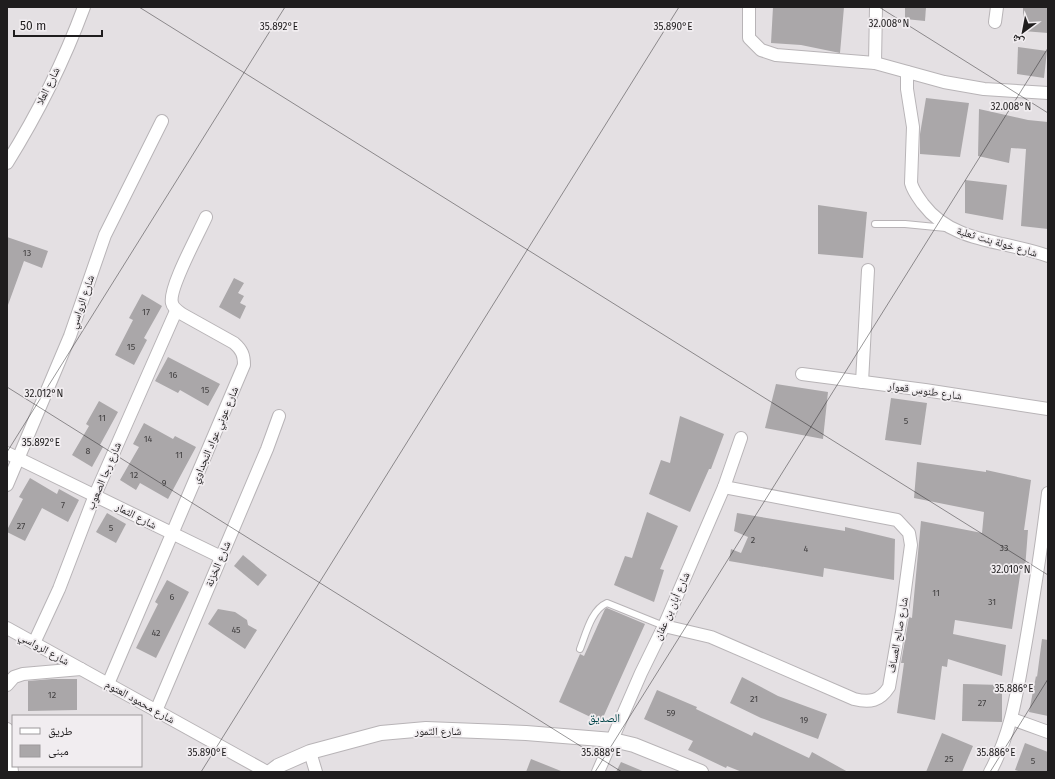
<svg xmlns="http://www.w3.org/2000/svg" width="1055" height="779" font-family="'Fira Sans','Noto Naskh Arabic',sans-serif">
	<rect width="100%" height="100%" fill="#e4e0e3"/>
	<g fill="#aaa7a9">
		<path d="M773,7h71l-4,46 -39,-8 -30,-2z"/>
		<path d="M905,7h21l-1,14 -20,-2z"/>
		<path d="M1023,7h25v26l-25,-2z"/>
		<path d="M1018,47l29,4 -3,27 -27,-4z"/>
		<path d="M926,98l43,5 -9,54 -40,-3v-20z"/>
		<path d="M979,109l49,11 20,2v107l-27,-3 5,-77 -15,-1 -2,15 -31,-7z"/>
		<path d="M965,180l42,5 -4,35 -38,-7z"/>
		<path d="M818,205l49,7 -4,46 -45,-4z"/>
		<path d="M7,237l41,14 -6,17 -18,-7 -16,44z"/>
		<path d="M234,278l10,5 -6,10 6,3 -4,7 6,3 -6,13 -21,-12z"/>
		<path d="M142,294l20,12 -18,32 3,2 -13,25 -19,-10 18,-35 -4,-2z"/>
		<path d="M168,357l52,27 -12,22 -28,-16 -2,3 -23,-12z"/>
		<path d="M776,384l52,8 -5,47 -58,-11z"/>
		<path d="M891,398l36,5 -6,42 -36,-5z"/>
		<path d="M99,401l19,11 -18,33 3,2 -11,20 -20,-12 17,-29 -3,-2z"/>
		<path d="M680,416l44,18 -13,35h-2l-19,43 -41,-18 12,-34 9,3z"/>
		<path d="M144,423l29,16 2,-3 21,11 -28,52 -28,-16 -4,7 -16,-10 19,-33 -6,-3z"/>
		<path d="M917,462l69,10v-2l45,10 -7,50h4l-3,39h-4l-9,60 -57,-9 -2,14 53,11 -4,31 -54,-17 -1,8 -5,-1 -7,54 -38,-7 7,-50h-3l8,-46 3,1 9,-97 61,12 2,-21 -70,-14z"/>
		<path d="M30,478l27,16 2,-5 20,11 -11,22 -26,-14 -17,33 -18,-9v-2l16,-31 -4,-2z"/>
		<path d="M647,512l31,14 -18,43 4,1 -10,32 -40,-17 11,-29 7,2z"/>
		<path d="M107,513l19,11 -10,19 -20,-11z"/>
		<path d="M737,513l108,18v-4l50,12 -1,41 -70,-12 -1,9 -94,-16 2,-12 10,4 7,-16 -14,-6z"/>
		<path d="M243,555l24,20 -9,11 -24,-20z"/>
		<path d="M167,580l22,12 -33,66 -20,-10 22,-44 -3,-2z"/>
		<path d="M607,608l38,16 -44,98 -42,-20 21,-48 4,2 21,-47z"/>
		<path d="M218,609l17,3 12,8 1,5 9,5 -12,19 -37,-25z"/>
		<path d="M1042,639l6,1v76l-19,-4 7,-36 1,1z"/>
		<path d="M742,677l36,19 49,18 -9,25 -57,-21 -31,-15z"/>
		<path d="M52,679h25v31l-49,1v-30z"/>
		<path d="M963,684l39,1v37l-40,-1z"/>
		<path d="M657,690l40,17 -1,2 56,27 2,-4 55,26 3,-6 36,20h-106l-15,-6 -1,2 -38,-18 5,-9 -49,-22z"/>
		<path d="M942,733l31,13 -11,26h-36z"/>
		<path d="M1025,743l23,9v20h-27l-6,-2z"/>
		<path d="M531,759l30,12v1h-35z"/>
		<path d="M621,762l24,10h-29z"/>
	</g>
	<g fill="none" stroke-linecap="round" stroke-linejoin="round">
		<defs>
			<g id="service">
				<path d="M875,224h30l41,4"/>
				<path d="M580,649c6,-15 11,-39 27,-46l57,23"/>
			</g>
			<g id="minor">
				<path d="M749,7v31l12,12 15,5 99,8 69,19 40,7 64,4"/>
				<path d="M995,22l2,-15"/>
				<path d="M875,63l1,-56"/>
				<path d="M907,72v17l6,38 -2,56c2,8 7,14 12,21 30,40 82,36 125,52"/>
				<path d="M7,163c30,-48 57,-102 77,-156"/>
				<path d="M802,374l123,16 123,19"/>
				<path d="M862,382l6,-112"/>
				<path d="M7,453l214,104"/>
				<path d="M7,485l63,-149 35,-101 57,-114"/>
				<path d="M664,626l47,11 143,62c16,4 26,2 35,-12l13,-75 9,-67 -2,-12 -12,-13 -173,-33"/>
				<path d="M7,628l260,144"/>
				<path d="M34,643l25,-54 36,-94 81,-184"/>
				<path d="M108,684l136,-319c0,-10 -2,-15 -10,-22l-52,-29c-4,-3 -9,-6 -10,-11 -4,-14 27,-70 34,-86"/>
				<path d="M7,685l7,-8 9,-3 58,-5"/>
				<path d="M156,711l111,-262 12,-33"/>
				<path d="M1012,719l36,13"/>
				<path d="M7,729l5,43"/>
				<path d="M310,752l6,20"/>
				<path d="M598,772l43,-99 23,-47 60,-139 17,-49"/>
				<path d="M990,772c22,-40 27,-81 35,-125 9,-52 17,-102 23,-154"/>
			</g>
			<path id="tertiary" d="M270,772l8,-6 32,-14 71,-19 45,-4 100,4 87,7 21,5 67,27"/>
		</defs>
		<use href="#service" stroke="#b8b4b7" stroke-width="8"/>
		<use href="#minor" stroke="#b8b4b7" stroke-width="14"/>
		<use href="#tertiary" stroke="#b8b4b7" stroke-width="16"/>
		<use href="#service" stroke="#fff" stroke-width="6"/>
		<use href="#minor" stroke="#fff" stroke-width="12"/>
		<use href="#tertiary" stroke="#fff" stroke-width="14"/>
	</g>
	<path fill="none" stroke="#1f1d1e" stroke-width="1" stroke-opacity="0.45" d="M139,7l909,568M879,7l169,106M7,387l615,385M7,452l278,-445M201,772l478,-765M595,772l453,-724M990,772l58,-93"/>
	<g text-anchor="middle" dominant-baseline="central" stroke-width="3.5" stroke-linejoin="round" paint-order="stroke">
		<g font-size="9" fill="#424041">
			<text x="27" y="253">13</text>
			<text x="146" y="312">17</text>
			<text x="131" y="347">15</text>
			<text x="173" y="375">16</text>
			<text x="205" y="390">15</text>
			<text x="102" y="418">11</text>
			<text x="906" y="421">5</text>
			<text x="148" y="439">14</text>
			<text x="88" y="451">8</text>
			<text x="179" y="455">11</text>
			<text x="134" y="475">12</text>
			<text x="164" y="483">9</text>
			<text x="63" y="505">7</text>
			<text x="21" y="526">27</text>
			<text x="111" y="528">5</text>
			<text x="753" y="540">2</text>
			<text x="1004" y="548">33</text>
			<text x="806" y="549">4</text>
			<text x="936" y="593">11</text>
			<text x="172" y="597">6</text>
			<text x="992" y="602">31</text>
			<text x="236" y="630">45</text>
			<text x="156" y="633">42</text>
			<text x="52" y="695">12</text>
			<text x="754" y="699">21</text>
			<text x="982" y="703">27</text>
			<text x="671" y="713">59</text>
			<text x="804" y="720">19</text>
			<text x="949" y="759">25</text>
			<text x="1033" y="761">5</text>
		</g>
		<g font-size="11" fill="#1f1d1e" stroke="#f1edf0">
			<text transform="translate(48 86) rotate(-64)">شارع العلا</text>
			<text transform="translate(997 242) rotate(16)">شارع خولة بنت ثعلبة</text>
			<text transform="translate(82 302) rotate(-71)">شارع الرواسي</text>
			<text transform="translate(925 391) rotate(8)">شارع طنوس قعوار</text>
			<text transform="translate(215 435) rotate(-67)">شارع عوني عواد النجداوي</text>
			<text transform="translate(104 476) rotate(-67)">شارع رجا الصعوب</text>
			<text transform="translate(136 516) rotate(27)">شارع الثمار</text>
			<text transform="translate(218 564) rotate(-67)">شارع الخزنة</text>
			<text transform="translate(672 606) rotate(-66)">شارع أبان بن عفان</text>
			<text transform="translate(898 635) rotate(-80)">شارع صالح العساف</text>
			<text transform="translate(44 649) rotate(29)">شارع الرواسي</text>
			<text transform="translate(140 702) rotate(29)">شارع محمود العتوم</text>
			<text x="438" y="731">شارع التمور</text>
		</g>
		<g font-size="12" fill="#004448" stroke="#f1edf0">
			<text x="604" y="718">الصديق</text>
		</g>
	</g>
	<g font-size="10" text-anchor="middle" fill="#1f1d1e" stroke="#f1edf0" stroke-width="3.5" stroke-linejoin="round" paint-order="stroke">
		<text x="889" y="27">32.008°N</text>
		<text x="279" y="30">35.892°E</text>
		<text x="673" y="30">35.890°E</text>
		<text x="1011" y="110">32.008°N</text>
		<text x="44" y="397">32.012°N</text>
		<text x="41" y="446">35.892°E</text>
		<text x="1011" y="573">32.010°N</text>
		<text x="1014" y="692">35.886°E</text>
		<text x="207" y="756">35.890°E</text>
		<text x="601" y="756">35.888°E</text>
		<text x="996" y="756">35.886°E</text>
	</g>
	<rect width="1055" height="779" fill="none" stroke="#1f1d1e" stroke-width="16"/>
	<rect x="12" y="715" width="130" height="52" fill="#f1edf0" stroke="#9d9a9c"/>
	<rect x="20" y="728" width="20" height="6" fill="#ffffff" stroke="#9d9a9c"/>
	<text x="48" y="735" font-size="12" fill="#1f1d1e">طريق</text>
	<rect x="20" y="745" width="20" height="12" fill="#aaa7a9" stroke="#9d9a9c"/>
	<text x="48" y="755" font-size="12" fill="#1f1d1e">مبنى</text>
	<g transform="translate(1023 32) rotate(212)" stroke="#f1edf0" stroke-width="3" paint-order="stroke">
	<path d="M0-3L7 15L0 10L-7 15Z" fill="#1f1d1e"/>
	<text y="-6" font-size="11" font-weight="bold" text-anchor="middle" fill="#1f1d1e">ش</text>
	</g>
	<path d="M14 30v6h88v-6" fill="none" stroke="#1f1d1e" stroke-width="2"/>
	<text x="20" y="30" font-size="12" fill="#1f1d1e" stroke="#f1edf0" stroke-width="3" paint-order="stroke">50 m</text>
</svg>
